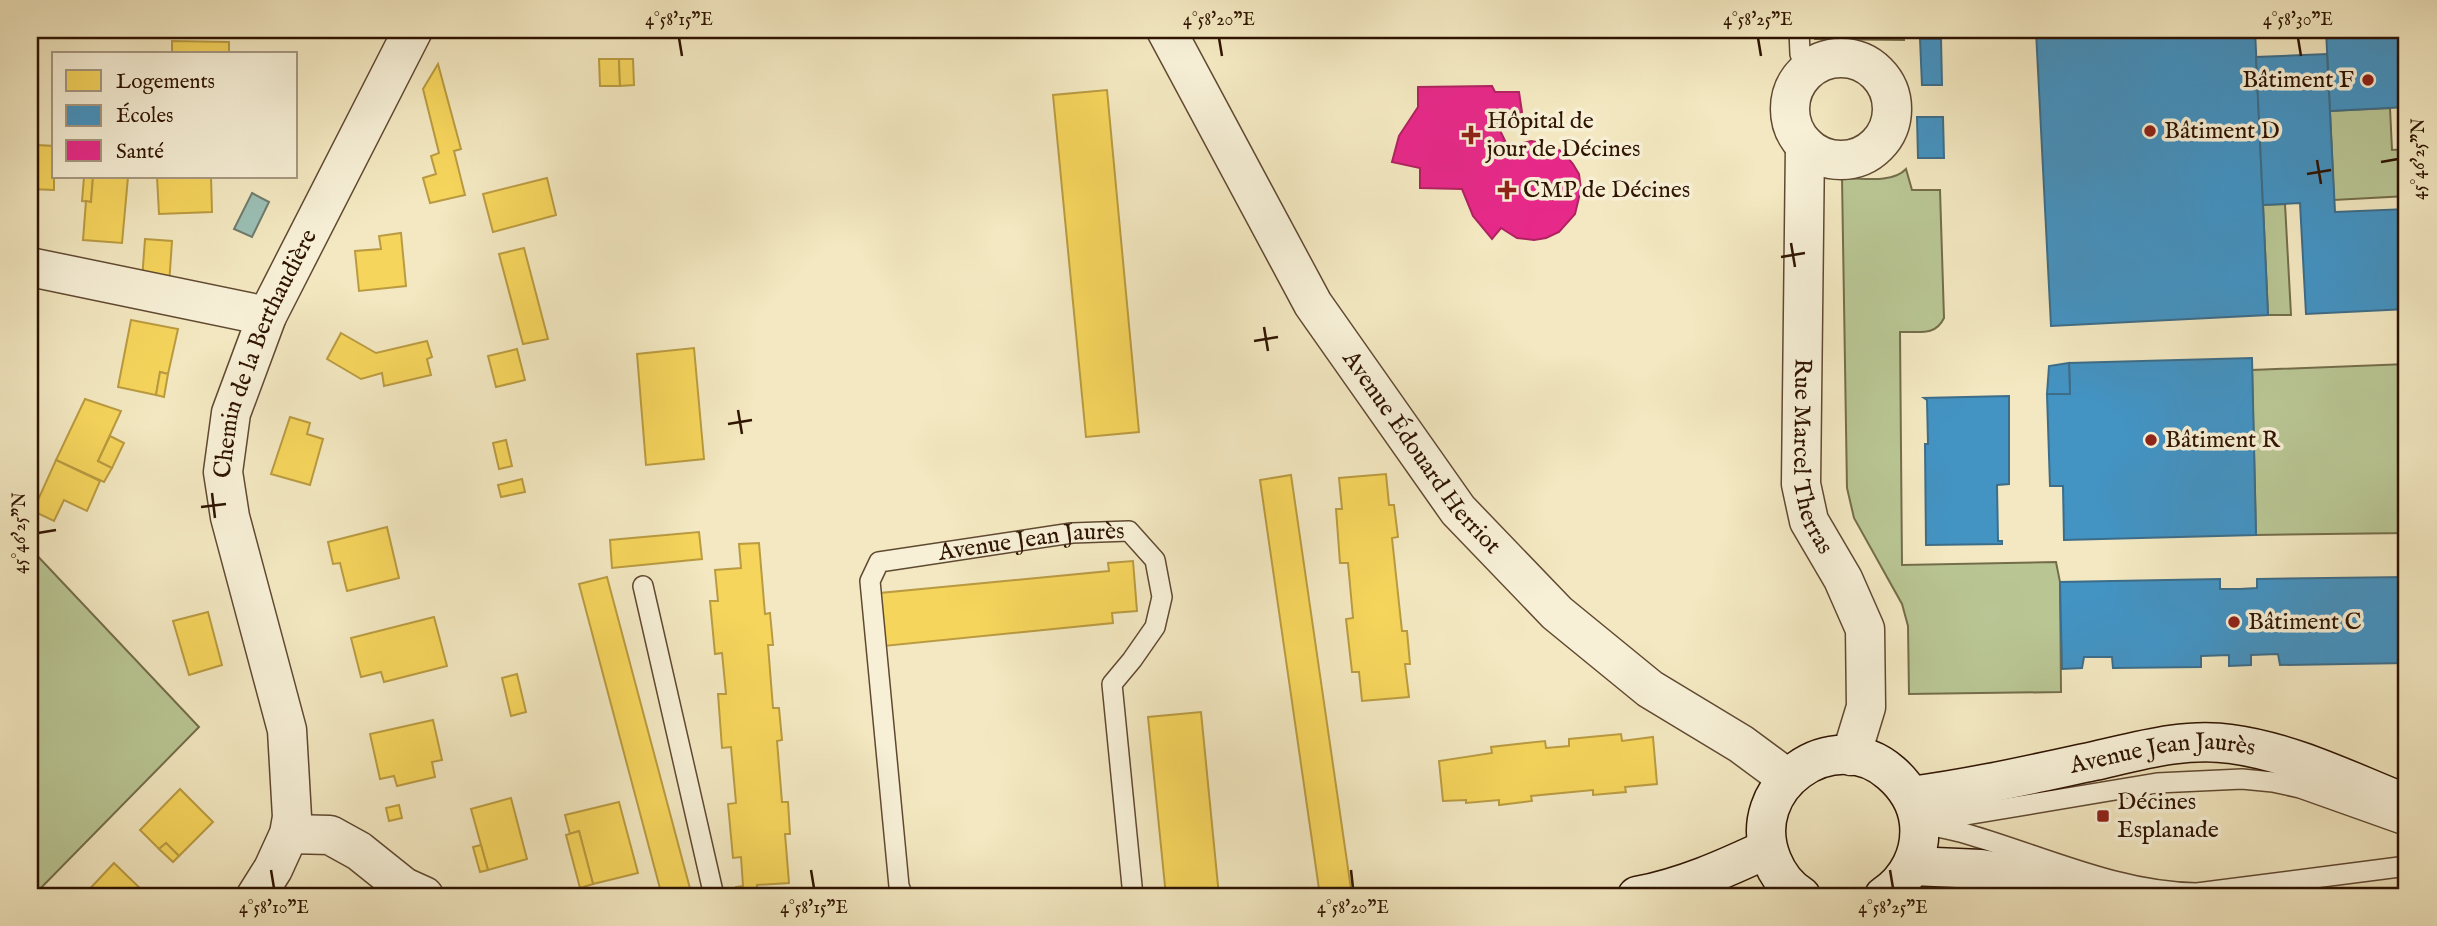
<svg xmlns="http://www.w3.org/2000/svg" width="2437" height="926" font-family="'IM FELL English',serif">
	<rect width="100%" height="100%" fill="#f3e8c1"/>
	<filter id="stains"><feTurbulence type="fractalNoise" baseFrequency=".00286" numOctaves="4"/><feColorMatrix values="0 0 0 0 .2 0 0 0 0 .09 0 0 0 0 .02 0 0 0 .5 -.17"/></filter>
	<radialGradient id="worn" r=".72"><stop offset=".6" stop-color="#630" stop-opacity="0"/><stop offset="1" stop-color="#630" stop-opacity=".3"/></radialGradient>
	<g fill="#b9c694" stroke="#746d4a" stroke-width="2">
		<path d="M1814,30h89l1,10 -89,-1z"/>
		<path d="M2390,108l2,42 15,-1v47l-73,4 -4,-89z"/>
		<path d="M1906,169l6,21h28l4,128c-9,19 -26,13 -44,14l2,233 154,-3 4,20 1,110 -152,2 -1,-68 -6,-22 -48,-86 -7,-30 -5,-310c20,0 50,6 64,-9z"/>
		<path d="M2285,204l6,111h-23l-5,-110z"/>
		<path d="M2407,364v169l-151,2 -4,-165z"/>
		<path d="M30,548l169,179 -166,169h-3z"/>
	</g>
	<path fill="#9bc0b6" stroke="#707b6e" stroke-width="2" d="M252,193l17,9 -17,35 -18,-8z"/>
	<g fill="#f6d55c" stroke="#ba9b41" stroke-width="2">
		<path d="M172,41l57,1v12h-57z"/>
		<path d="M599,59h20l1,27h-20z"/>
		<path d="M619,59h14l1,26 -14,1z"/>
		<path d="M438,64l23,85 -7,2 11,44 -35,8 -7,-25 13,-4 -5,-18 8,-3 -16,-64z"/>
		<path d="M1107,90l32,342 -53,5 -33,-342z"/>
		<path d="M30,133l8,1v11l16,1v44l-24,-1z"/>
		<path d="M84,177h9l-2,25 -9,-1z"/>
		<path d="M93,177h35l-6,66 -39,-3 3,-39 5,1z"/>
		<path d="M157,177h54l1,35 -53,2z"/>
		<path d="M547,178l9,37 -63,17 -10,-38z"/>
		<path d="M401,233l5,53 -47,5 -4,-40 26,-2 -2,-13z"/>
		<path d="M145,239l27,2 -3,44 -27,-5z"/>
		<path d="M524,248l24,91 -25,5 -24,-90z"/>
		<path d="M131,320l47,9 -10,45 -8,-2 -4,23 -38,-8z"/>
		<path d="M341,333l35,20 51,-12 5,16 -5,2 4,16 -47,11 -2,-13 -21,6 -34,-20z"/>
		<path d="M694,348l10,111 -58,6 -9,-111z"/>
		<path d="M517,349l8,31 -29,7 -8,-31z"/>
		<path d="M160,372l8,2 -4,23 -8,-2z"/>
		<path d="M85,399l36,12 -23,50 14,7 -8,14 -48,-22z"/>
		<path d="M290,417l20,6 -3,11 16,5 -13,46 -39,-11z"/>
		<path d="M110,436l14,7 -12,25 -14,-7z"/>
		<path d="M506,440l6,26 -13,3 -6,-26z"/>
		<path d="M56,460l44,21 -13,30 -23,-11 -10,21 -21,-10z"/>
		<path d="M1386,474l3,31h5l4,32 -6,1 10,93h5l3,33h-5l4,33 -47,4 -3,-29h-7l-6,-53 7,-1 -5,-55h-8l-4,-54h6l-3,-31z"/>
		<path d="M1291,475l61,421h-32l-60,-416z"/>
		<path d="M522,479l3,13 -24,5 -3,-12z"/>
		<path d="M387,527l12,51 -52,13 -7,-28 -7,1 -5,-22z"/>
		<path d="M699,532l3,27 -90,9 -2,-28z"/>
		<path d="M759,543l6,71 5,-1 3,32h-5l5,63h6l3,32 -5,1 5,61h6l2,32h-5l4,49 -32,2v11h-20l-1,-9 7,-1 -2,-29 -8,1 -5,-54 8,-1 -5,-56 -9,1 -4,-54h8l-4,-41 -7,1 -5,-53h8l-3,-31 26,-2 -2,-24z"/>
		<path d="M1133,561l4,50 -25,2 1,10 -229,23 -4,-53 229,-22 -1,-8z"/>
		<path d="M607,577l85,319h-30l-83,-312z"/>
		<path d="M208,612l14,53 -33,10 -16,-54z"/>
		<path d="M434,617l13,49 -63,16 -3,-10 -20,5 -10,-39z"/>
		<path d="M517,674l9,38 -15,4 -9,-38z"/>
		<path d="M1201,712l18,184h-53l-18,-179z"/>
		<path d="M433,720l9,40 -10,2 3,15 -38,9 -3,-10 -14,3 -10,-45z"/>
		<path d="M1621,734l1,7 31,-4 4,47 -32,3 1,5 -33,3v-5l-62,6 1,5 -33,4v-5l-33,3v-3l-23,1 -4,-40 53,-8 -1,-6 54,-6 1,7 23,-2v-7z"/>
		<path d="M180,789l33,33 -34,34 -13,-13 -7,6 -19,-19z"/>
		<path d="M511,798l16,61 -39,11 -17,-61z"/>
		<path d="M619,802l19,71 -45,11 -14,-53 -9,3 -5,-19z"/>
		<path d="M399,805l3,13 -13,3 -3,-13z"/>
		<path d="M579,831l14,53 -13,4 -14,-53z"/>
		<path d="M166,843l13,13 -6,6 -14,-13z"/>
		<path d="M481,845l7,25 -8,2 -7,-25z"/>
		<path d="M114,863l32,31 -3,2h-73l8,-7 6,6z"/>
	</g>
	<g fill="#4393c3" stroke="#3d6d89" stroke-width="2">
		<path d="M2069,30h186l13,285 -217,11 -15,-295z"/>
		<path d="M2326,30h81v77l-77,4z"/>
		<path d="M1920,39h21l1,46h-20z"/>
		<path d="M2327,54l8,158 72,-3v100l-101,5 -6,-111 -37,2 -7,-148z"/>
		<path d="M1917,117h26l1,41h-26z"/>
		<path d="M2252,358l4,177 -192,5 -1,-54h-13l-3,-92h23l-1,-31z"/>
		<path d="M2069,363l1,31h-23l2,-28z"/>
		<path d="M2009,396v88l-12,1 1,56h4v3l-76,1 -1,-101h3l-1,-44 -3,-2z"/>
		<path d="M2407,577v86l-127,2 -2,-11 -27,1v10l-22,1v-11l-28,1v11l-88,1 -1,-11h-28l-2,11 -20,1 -2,-87 160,-3v10h20l17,-1v-9z"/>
	</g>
	<path fill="#e7298a" stroke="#b02361" stroke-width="2" d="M1492,86l3,6h24l3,20 -28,6 14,29 23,-6 18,3 15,9 9,11 6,10 2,15 -6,25 -16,18 -13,6 -12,2 -17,-2 -16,-10 -9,11 -19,-23 -11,-27 -42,-1v-20l-28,-6 7,-26 19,-29v-20z"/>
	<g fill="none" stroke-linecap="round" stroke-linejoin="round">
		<defs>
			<g id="service">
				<path d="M1799,30l1,24 9,15"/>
				<path d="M643,586l71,310"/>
				<path d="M1930,821l227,-38 85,-4 31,3 27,6 107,38"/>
				<path d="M1919,823c16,4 32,6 48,11 76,22 150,58 230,59l210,-27"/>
				<path id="s1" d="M903,896l-4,-10 -29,-305 9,-19 193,-29 57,-2 26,29 7,37 -7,30 -23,33 -20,24 21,212"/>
			</g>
			<g id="minor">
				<path id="s2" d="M1166,30l147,274 145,206 99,103 93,76 91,55 46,34"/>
				<circle cx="1841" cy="109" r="51"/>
				<path id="s3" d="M1805,145l-4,339 8,37 34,58 22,50 1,78 -15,49"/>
				<path d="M30,267l237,49"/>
				<path d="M289,834l41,1 29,16 45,36 20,9"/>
				<path id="s4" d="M256,896l17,-27 16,-35 3,-17 -5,-87 -57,-213 -7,-45 8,-59 36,-97 146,-286"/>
			</g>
			<g id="secondary">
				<path id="s5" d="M1911,796c62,-8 122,-22 183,-35 44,-10 92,-24 137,-17 61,8 120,38 176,60"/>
				<path d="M1912,866l69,3 24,4 84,23"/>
				<path d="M1637,896c47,-9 87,-27 130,-47"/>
				<path d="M1801,896c-14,-9 -23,-21 -29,-36 -30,-73 61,-138 119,-87 15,13 26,31 28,50 3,30 -11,57 -35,73"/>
			</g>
		</defs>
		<use href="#service" stroke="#604931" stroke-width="22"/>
		<use href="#minor" stroke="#604931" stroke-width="41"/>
		<use href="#secondary" stroke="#2f1401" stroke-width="41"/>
		<use href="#service" stroke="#f7f0d7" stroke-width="19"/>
		<use href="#minor" stroke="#f7f0d7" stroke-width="38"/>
		<use href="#secondary" stroke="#f7f0d7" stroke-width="38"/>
	</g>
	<path fill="none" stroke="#2f1401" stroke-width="2.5" d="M679,38l3,18M1219,38l3,18M1758,38l3,18M2298,38l3,18M2317,160l4,24M2381,162l17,-3M2307,174l24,-4M1791,243l4,24M1781,257l24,-4M1264,327l4,24M1254,341l24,-4M738,410l4,24M728,424l24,-4M212,493l3,25M201,507l25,-3M38,533l18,-3M271,870l3,18M811,870l3,18M1351,870l2,18M1890,870l3,18"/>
	<g fill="#8f2418" stroke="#f7f0d7" stroke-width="2.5">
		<circle cx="2368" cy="80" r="7"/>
		<circle cx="2150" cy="131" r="7"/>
		<path d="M1467.5 124.5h7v7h7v7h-7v7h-7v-7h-7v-7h7z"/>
		<path d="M1503.5 179.5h7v7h7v7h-7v7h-7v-7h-7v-7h7z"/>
		<circle cx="2151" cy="440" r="7"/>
		<circle cx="2234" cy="622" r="7"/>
		<rect x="2096" y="809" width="14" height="14" rx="3.5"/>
	</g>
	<g text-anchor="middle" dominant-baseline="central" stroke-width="7" stroke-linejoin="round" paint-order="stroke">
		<g font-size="24" fill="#2f1401" stroke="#f7f0d7" text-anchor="start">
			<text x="2354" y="80" text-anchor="end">Bâtiment F</text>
			<text x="1487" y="121">Hôpital de<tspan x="1487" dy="28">jour de Décines</tspan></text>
			<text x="2164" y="131">Bâtiment D</text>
			<text x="1523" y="190">CMP de Décines</text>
			<text x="2165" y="440">Bâtiment R</text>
			<text x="2248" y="622">Bâtiment C</text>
			<text x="2117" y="802">Décines<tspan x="2117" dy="28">Esplanade</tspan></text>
		</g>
		<g font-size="24" fill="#2f1401" stroke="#f7f0d7">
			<text stroke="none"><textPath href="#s4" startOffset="567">Chemin de la Berthaudière</textPath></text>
			<text stroke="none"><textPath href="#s2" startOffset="495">Avenue Édouard Herriot</textPath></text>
			<text stroke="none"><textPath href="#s3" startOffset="313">Rue Marcel Therras</textPath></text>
			<text stroke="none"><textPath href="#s1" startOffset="492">Avenue Jean Jaurès</textPath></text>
			<text stroke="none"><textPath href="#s5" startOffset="256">Avenue Jean Jaurès</textPath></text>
		</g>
	</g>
	<rect width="2437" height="926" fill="none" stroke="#f3e8c1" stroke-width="77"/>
	<rect x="52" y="52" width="245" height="126" fill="#f7f0d7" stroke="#a79881" stroke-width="2"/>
	<rect x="66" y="70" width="35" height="21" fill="#f6d55c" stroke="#a79881" stroke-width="2"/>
	<text x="116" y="88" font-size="21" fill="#2f1401">Logements</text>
	<rect x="66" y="105" width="35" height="21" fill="#4393c3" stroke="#a79881" stroke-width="2"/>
	<text x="116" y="122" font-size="21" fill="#2f1401">Écoles</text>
	<rect x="66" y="140" width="35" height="21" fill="#e7298a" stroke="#a79881" stroke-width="2"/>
	<text x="116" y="158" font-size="21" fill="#2f1401">Santé</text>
	<rect x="38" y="38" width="2360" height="850" fill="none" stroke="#2f1401" stroke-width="2.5"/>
	<g font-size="18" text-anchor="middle" fill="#2f1401">
		<text x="679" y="25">4°58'15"E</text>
		<text x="1219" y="25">4°58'20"E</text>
		<text x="1758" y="25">4°58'25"E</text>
		<text x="2298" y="25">4°58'30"E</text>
		<text transform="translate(2418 159) rotate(-90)" y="6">45°46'25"N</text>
		<text transform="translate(19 533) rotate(-90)" y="6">45°46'25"N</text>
		<text x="274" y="913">4°58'10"E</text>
		<text x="814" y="913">4°58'15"E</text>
		<text x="1353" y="913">4°58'20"E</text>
		<text x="1893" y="913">4°58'25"E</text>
	</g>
	<rect width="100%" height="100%" filter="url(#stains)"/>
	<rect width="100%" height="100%" fill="url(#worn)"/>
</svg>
